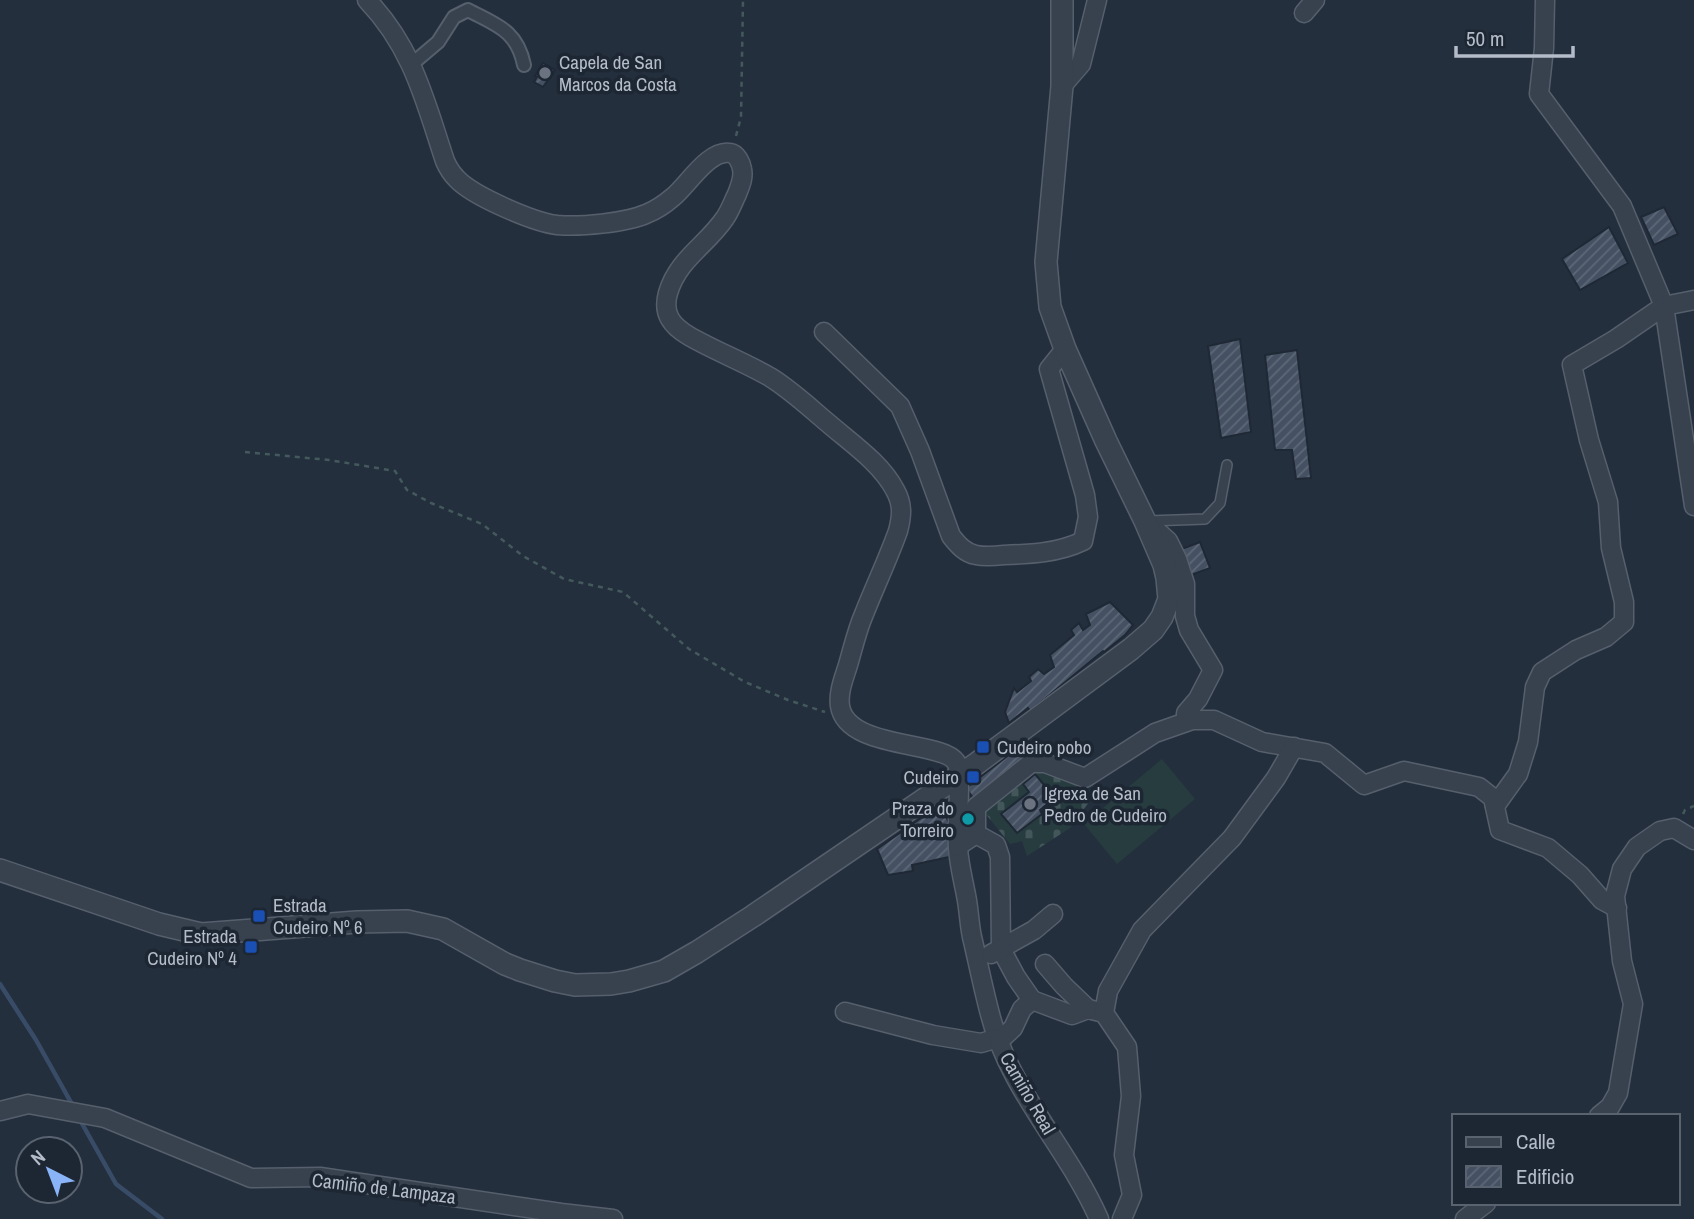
<svg xmlns="http://www.w3.org/2000/svg" width="1694" height="1219" font-family="'Archivo Narrow',sans-serif">
	<defs>
		<pattern id="cemetery-stones" width="16" height="16" patternUnits="userSpaceOnUse" patternTransform="scale(1.75)"><rect width="16" height="16" fill="#263c3f"/><path d="M2 7V4a2 2 0 0 1 4 0v3zM10 15v-3a2 2 0 0 1 4 0v3z" fill="#435659"/></pattern>
		<pattern id="building-hatch" width="6" height="6" patternUnits="userSpaceOnUse" patternTransform="scale(1.75)"><rect width="6" height="6" fill="#455162"/><path d="M-1 1l2-2M0 6l6-6M5 7l2-2" fill="none" stroke="#5d6877"/></pattern>
	</defs>
	<rect width="100%" height="100%" fill="#242f3e"/>
	<path fill="url(#cemetery-stones)" d="M1041,767l30,9 24,18 -25,34 -43,28 -5,-15 -12,3 -30,-37z"/>
	<path fill="#263c3f" d="M1162,759l33,40 -78,65 -33,-40z"/>
	<g fill="none" stroke-linecap="round" stroke-linejoin="round">
		<g stroke="#394c67" stroke-width="4.5">
			<path d="M0,984l36,56 37,66"/>
			<path d="M80,1120l36,64 46,35"/>
		</g>
	</g>
	<g fill="url(#building-hatch)" stroke="#1f2835" stroke-width="2">
		<path d="M543,63l12,7 -12,17 -9,-5 3,-5 -2,-1z"/>
		<path d="M1664,207l14,27 -24,11 -13,-28z"/>
		<path d="M1609,227l19,36 -48,27 -18,-31z"/>
		<path d="M1240,339l11,93 -30,6 -13,-92z"/>
		<path d="M1297,350l14,128 -15,1 -4,-29h-17l-10,-95z"/>
		<path d="M1200,542l10,26 -24,9 -7,-27z"/>
		<path d="M1110,602l23,23 -8,10 -21,17 -1,-1 -73,60 -2,-3 -19,15 -4,-11 9,-24 3,4 14,-11 -2,-4 9,-8 6,5 10,-7 -4,-12 24,-20 -3,-5 8,-7 4,7 7,-5 -4,-11z"/>
		<path d="M1018,748l11,16 -53,38 -10,-14z"/>
		<path d="M1035,774l20,24 -15,12 2,4 -25,19 -16,-19 28,-22 -6,-8z"/>
		<path d="M941,804l11,26 -3,27 -37,8 1,6 -25,4 -11,-26z"/>
	</g>
	<g fill="none" stroke-linecap="round" stroke-linejoin="round">
		<defs>
			<path id="service" d="M1148,521l57,-2 15,-16 7,-38"/>
			<path id="pedestrian" d="M412,64l26,-22 16,-25 14,-7c28,15 49,20 56,55"/>
			<g id="minor">
				<path d="M367,0c46,48 58,101 78,161 3,7 7,13 12,18 16,17 76,43 100,46 23,2 68,-2 89,-11 10,-4 19,-10 27,-17 14,-11 36,-48 57,-44 7,1 11,10 12,16 2,9 -2,17 -5,25 -4,8 -7,17 -12,24 -19,28 -47,41 -57,75 -6,21 4,33 21,43 26,15 55,26 81,41 21,13 39,30 58,46 23,20 53,40 67,67 8,14 7,26 3,41 -10,28 -23,55 -34,83 -7,16 -11,34 -16,51 -4,13 -10,27 -8,41 7,45 108,34 117,58 3,5 2,15 2,21 0,21 -2,42 -1,63 1,16 5,31 8,47 3,14 3,28 6,42 6,25 11,51 18,77 19,76 78,134 109,205"/>
				<path d="M1545,0l-1,48 -5,46 83,112 42,100 30,200"/>
				<path d="M1304,13l11,-13"/>
				<path d="M1062,86l19,-22 16,-64"/>
				<path d="M824,332l76,74 20,45 31,85c7,9 14,17 25,19 9,2 19,1 28,0 27,-1 54,-2 79,-14l5,-24 -3,-22 -36,-126 16,-20"/>
				<path d="M1147,522l21,19 9,18 8,25v32l4,14 24,40 -15,29 -12,14v9"/>
				<path d="M1495,806l23,-32 10,-32 7,-55 7,-15 34,-22 30,-13 18,-15v-20l-13,-54 -3,-46 -19,-62 -17,-75 44,-26 48,-33 30,-6"/>
				<path d="M976,834l20,11 4,12 1,92 15,28 16,23 40,15 16,-6 16,4"/>
				<path d="M958,846l18,-12v-27l55,-44h14l40,15 70,-45 37,-13h22l48,22 63,11 39,32 40,-14 75,16 14,11 7,32 48,18 32,27 22,25 15,8"/>
				<path d="M991,954l43,-24 19,-16"/>
				<path d="M1045,964l19,22 24,23"/>
				<path d="M845,1012l88,23 48,8 17,-5"/>
				<path d="M999,1041l14,-13 9,-19 10,-9"/>
				<path d="M0,1111l28,-7 77,14 146,60 69,-1 241,36 52,6"/>
				<path d="M1599,1116l11,-9 8,-14 15,-89 -11,-43 -7,-65 7,-27 15,-22 23,-16 14,-3 20,12"/>
				<path d="M1122,1219l10,-24 -8,-40 7,-59 -4,-49 -23,-34 4,-22 34,-61 90,-92 44,-60 18,-31"/>
				<path d="M1465,1219l21,-16"/>
			</g>
			<path id="tertiary" d="M0,870l159,54 42,10 156,-12 50,-1 36,8 62,35 15,6 35,11 20,4 36,-1 18,-3 35,-10 33,-19 56,-36 223,-152 155,-115 22,-19 9,-13 7,-18 -2,-21 -3,-13 -19,-44 -39,-80 -41,-92 -15,-42 -4,-45 16,-176v-86"/>
		</defs>
		<use href="#service" stroke="#565f6c" stroke-width="12"/>
		<use href="#pedestrian" stroke="#565f6c" stroke-width="16"/>
		<use href="#minor" stroke="#565f6c" stroke-width="21"/>
		<use href="#tertiary" stroke="#565f6c" stroke-width="24"/>
		<g stroke="#44595c" stroke-width="2.5" stroke-dasharray="5 5" stroke-linecap="butt">
			<path d="M736,136l5,-19 2,-117"/>
			<path d="M245,452l84,8 66,11 12,19 24,13 51,21 41,32 41,23 59,13 66,57 56,33 43,18 37,12"/>
			<path d="M1683,814l2,-4 9,-4"/>
		</g>
		<use href="#service" stroke="#38414e" stroke-width="9"/>
		<use href="#pedestrian" stroke="#38414e" stroke-width="12"/>
		<use href="#minor" stroke="#38414e" stroke-width="18"/>
		<use href="#tertiary" stroke="#38414e" stroke-width="21"/>
	</g>
	<g fill="#6b7280" stroke="#1d2633" stroke-width="2.5">
		<circle cx="545" cy="73" r="7"/>
		<circle cx="1030" cy="804" r="7"/>
	</g>
	<g fill="#1a4fb4" stroke="#1d2633" stroke-width="2.5">
		<rect x="976" y="740" width="14" height="14" rx="3.5"/>
		<rect x="966" y="770" width="14" height="14" rx="3.5"/>
		<rect x="252" y="909" width="14" height="14" rx="3.5"/>
		<rect x="244" y="940" width="14" height="14" rx="3.5"/>
	</g>
	<circle fill="#0f9aa8" stroke="#1d2633" stroke-width="2.5" cx="968" cy="819" r="7"/>
	<g text-anchor="middle" dominant-baseline="central" stroke-width="7" stroke-linejoin="round" paint-order="stroke">
		<g font-size="19" fill="#b4bcc9" stroke="#1d2633" text-anchor="start">
			<text x="559" y="62">Capela de San<tspan x="559" dy="22">Marcos da Costa</tspan></text>
			<text x="997" y="747">Cudeiro pobo</text>
			<text x="959" y="777" text-anchor="end">Cudeiro</text>
			<text x="1044" y="793">Igrexa de San<tspan x="1044" dy="22">Pedro de Cudeiro</tspan></text>
			<text x="954" y="808" text-anchor="end">Praza do<tspan x="954" dy="22">Torreiro</tspan></text>
			<text x="273" y="905">Estrada<tspan x="273" dy="22">Cudeiro Nº 6</tspan></text>
			<text x="237" y="936" text-anchor="end">Estrada<tspan x="237" dy="22">Cudeiro Nº 4</tspan></text>
		</g>
		<g font-size="19" fill="#b4bcc9" stroke="#1d2633">
			<text transform="translate(1028 1093) rotate(60)">Camiño Real</text>
			<text transform="translate(384 1188) rotate(7)">Camiño de Lampaza</text>
		</g>
	</g>
	<rect x="1452" y="1114" width="228" height="91" fill="#1d2633" stroke="#59626f" stroke-width="2"/>
	<rect x="1466" y="1137" width="35" height="10" fill="#38414e" stroke="#59626f" stroke-width="2"/>
	<text x="1516" y="1149" font-size="21" fill="#b4bcc9">Calle</text>
	<rect x="1466" y="1166" width="35" height="21" fill="url(#building-hatch)" stroke="#59626f" stroke-width="2"/>
	<text x="1516" y="1184" font-size="21" fill="#b4bcc9">Edificio</text>
	<g transform="translate(49 1170) rotate(318)"><circle r="33" fill="#1d2633" stroke="#59626f" stroke-width="2"/>
	<path d="M0-5L12 26L0 18L-12 26Z" fill="#8ab4f8"/>
	<text y="-10" font-size="19" font-weight="bold" text-anchor="middle" fill="#b4bcc9">N</text>
	</g>
	<path d="M1456 46v10h117v-10" fill="none" stroke="#b4bcc9" stroke-width="3.5"/>
	<text x="1466" y="46" font-size="21" fill="#b4bcc9" stroke="#1d2633" stroke-width="5" paint-order="stroke">50 m</text>
</svg>
